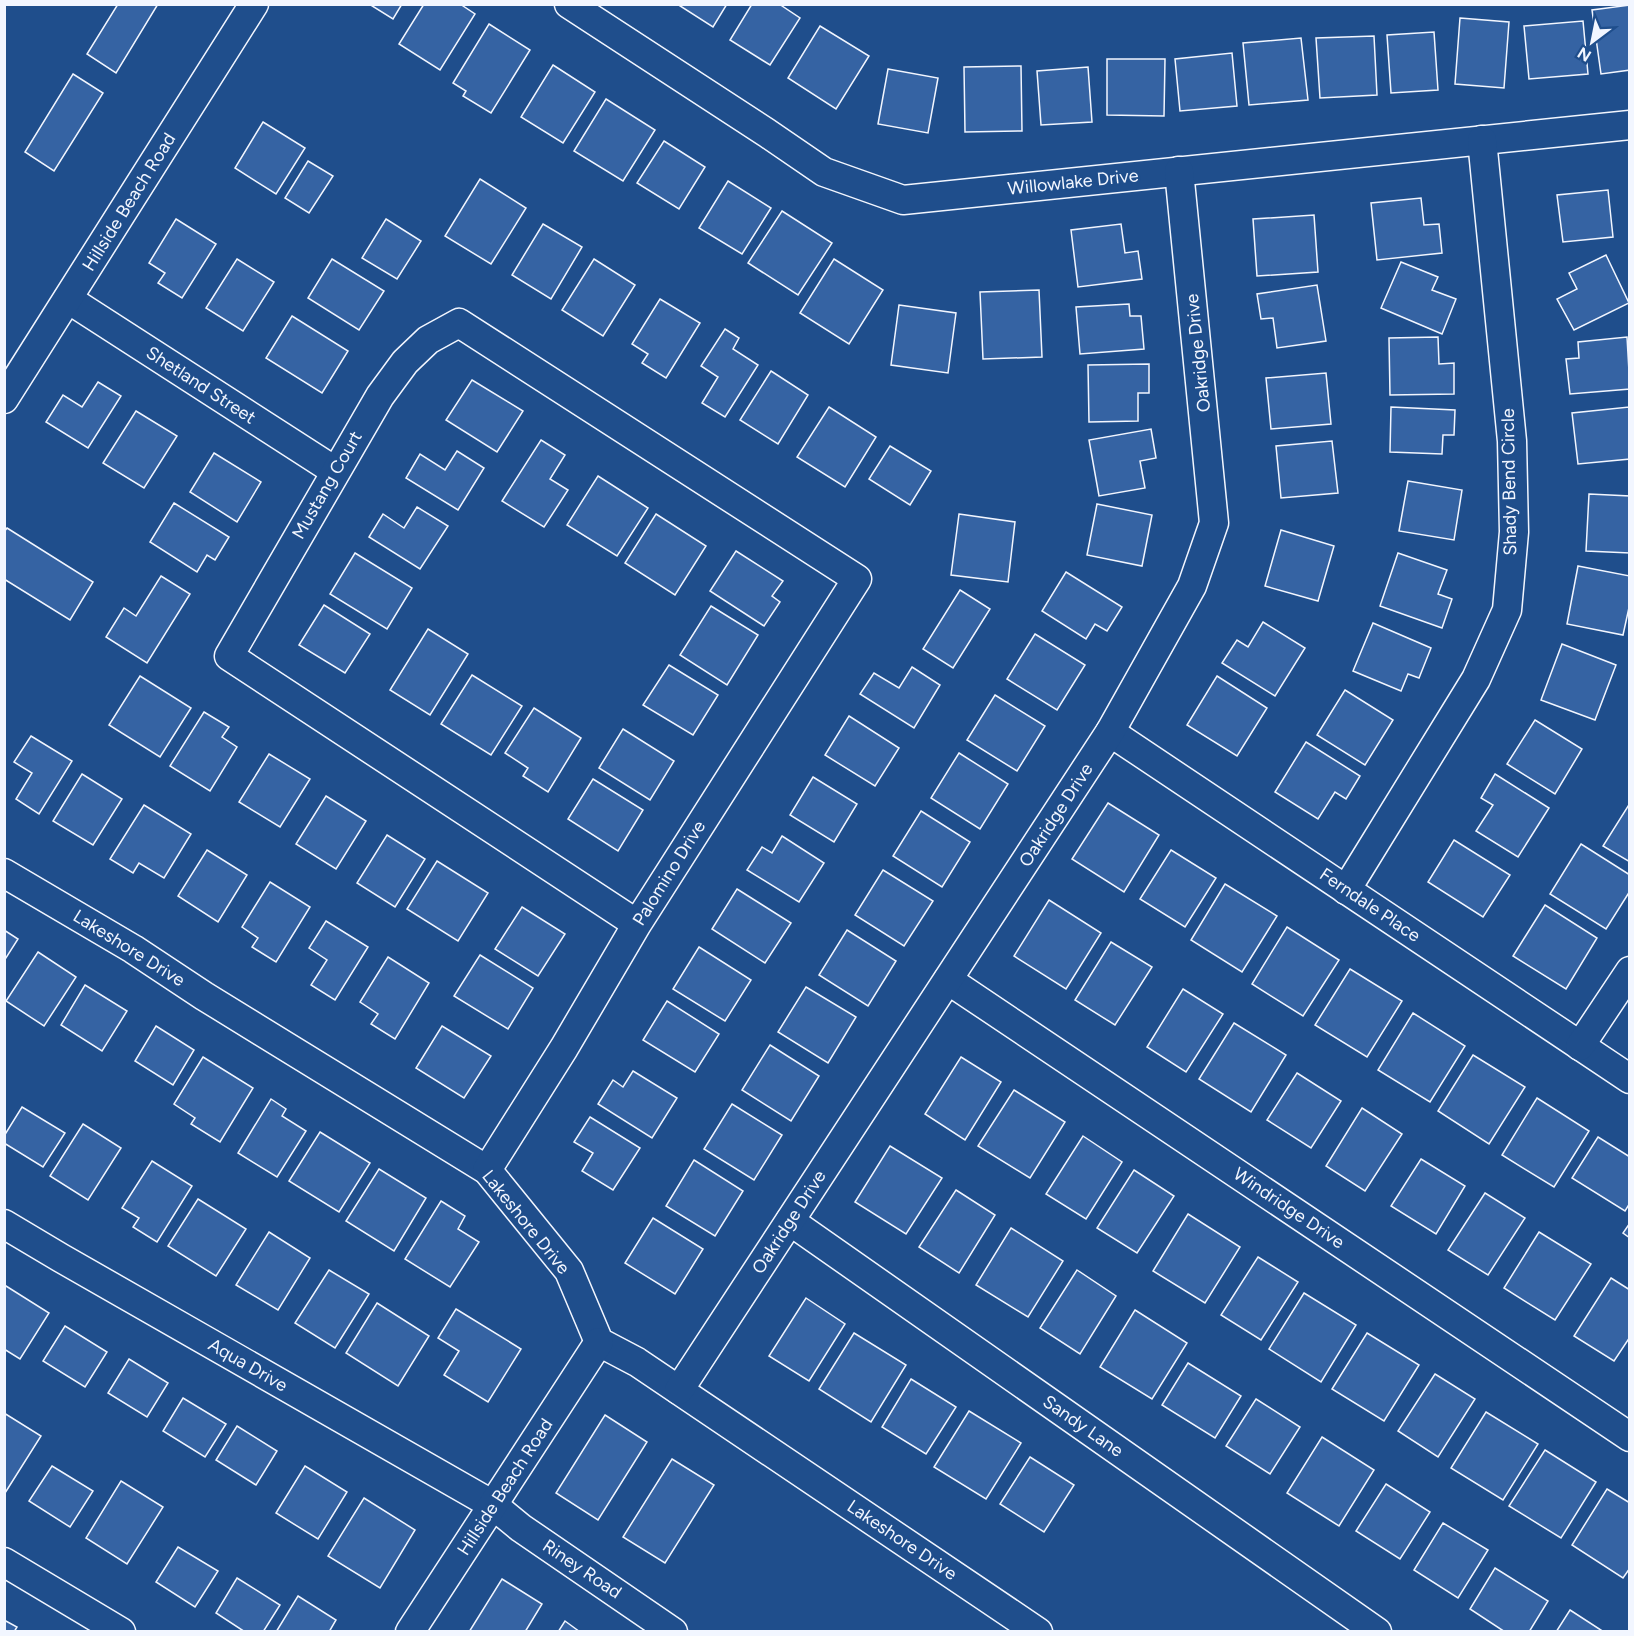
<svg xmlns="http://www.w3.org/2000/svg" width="1634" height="1636" font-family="Figtree,sans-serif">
	<rect width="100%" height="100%" fill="#1f4e8c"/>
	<g fill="#3563a3" stroke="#f2f6ff" stroke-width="1.5">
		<path d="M118,4h40l-42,69 -29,-19z"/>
		<path d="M369,4h33l-9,15z"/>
		<path d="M424,4h36l15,10 -35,56 -41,-26z"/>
		<path d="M677,4h50l-14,23z"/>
		<path d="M752,4h27l21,14 -30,47 -40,-25z"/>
		<path d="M1630,5v65l-29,4 -9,-64z"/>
		<path d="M1460,18l49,4 -5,66 -49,-4z"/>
		<path d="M1583,21l5,53 -59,5 -5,-53z"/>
		<path d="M489,24l41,26 -39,63 -28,-17 3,-5 -13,-8z"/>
		<path d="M820,26l49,30 -33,53 -48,-31z"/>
		<path d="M1434,32l4,58 -47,3 -4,-58z"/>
		<path d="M1374,36l3,59 -57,3 -4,-60z"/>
		<path d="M1301,38l7,62 -59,5 -6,-62z"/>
		<path d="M1232,53l5,53 -57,5 -5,-52z"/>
		<path d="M1107,59h58l-1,57 -57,-1z"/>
		<path d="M553,65l42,27 -32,51 -42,-26z"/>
		<path d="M1021,66l1,65 -57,1 -1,-65z"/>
		<path d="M1088,67l4,55 -51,3 -4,-54z"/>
		<path d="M888,69l50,9 -10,55 -50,-9z"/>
		<path d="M73,74l30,19 -49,78 -29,-19z"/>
		<path d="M606,99l49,31 -32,51 -49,-30z"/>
		<path d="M263,122l42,26 -29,46 -41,-26z"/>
		<path d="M664,141l41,26 -26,42 -42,-26z"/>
		<path d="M308,161l25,15 -24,37 -24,-15z"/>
		<path d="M480,179l46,29 -35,56 -46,-28z"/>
		<path d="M728,181l43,27 -29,46 -43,-26z"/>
		<path d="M1608,190l5,47 -50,5 -6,-47z"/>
		<path d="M1421,198l3,27 15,-1 3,29 -65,7 -6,-57z"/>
		<path d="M782,211l50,32 -34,52 -50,-32z"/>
		<path d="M1314,215l4,57 -61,4 -4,-57z"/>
		<path d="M176,219l40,25 -34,54 -24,-15 7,-10 -16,-10z"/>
		<path d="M386,219l35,22 -24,38 -35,-21z"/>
		<path d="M543,224l39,23 -31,52 -39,-24z"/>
		<path d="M1121,224l4,29 13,-2 4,28 -64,8 -7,-57z"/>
		<path d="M1606,255l23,48 -55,27 -17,-31 20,-10 -8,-16z"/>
		<path d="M237,259l37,23 -31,49 -37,-23z"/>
		<path d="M332,259l52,32 -25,39 -51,-32z"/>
		<path d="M594,259l41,26 -32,51 -41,-26z"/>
		<path d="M834,259l49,31 -34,54 -49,-31z"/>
		<path d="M1401,262l37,15 -6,13 24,9 -14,35 -61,-26z"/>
		<path d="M1317,285l9,56 -49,7 -4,-30 -12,1 -4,-25z"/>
		<path d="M1039,290l3,67 -59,2 -3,-67z"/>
		<path d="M660,299l40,24 -34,55 -24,-15 6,-9 -16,-10z"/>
		<path d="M1129,304l1,12h11l3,33 -64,5 -4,-47z"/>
		<path d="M899,305l57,8 -8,60 -57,-8z"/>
		<path d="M292,316l56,35 -26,42 -56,-35z"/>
		<path d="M725,329l14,9 -6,11 25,16 -33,52 -23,-14 16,-26 -17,-11z"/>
		<path d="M1438,337l1,27 15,-1v31l-64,1 -1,-57z"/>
		<path d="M1627,337l3,52 -60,5 -4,-35 13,-1 -1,-16z"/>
		<path d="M1149,364v29h-11v28l-49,1 -1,-57z"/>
		<path d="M771,371l37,24 -30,49 -38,-24z"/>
		<path d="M1326,373l5,51 -60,5 -5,-51z"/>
		<path d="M472,380l51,31 -26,41 -51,-32z"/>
		<path d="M98,382l23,14 -33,52 -42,-26 17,-27 19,12z"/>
		<path d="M829,407l47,30 -31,50 -48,-30z"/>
		<path d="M1391,407l64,3 -1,25h-11l-1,19 -52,-2z"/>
		<path d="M1629,407l1,52 -52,5 -6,-51z"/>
		<path d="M136,411l41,25 -33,52 -41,-25z"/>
		<path d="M1151,429l5,29 -16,3 5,27 -46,8 -10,-56z"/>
		<path d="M541,440l24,15 -15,24 18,11 -24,37 -42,-26z"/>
		<path d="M1332,441l6,52 -57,5 -5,-52z"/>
		<path d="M890,446l41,25 -21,34 -41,-26z"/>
		<path d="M457,451l27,17 -26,42 -52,-32 14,-24 25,16z"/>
		<path d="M214,453l47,29 -24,40 -47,-30z"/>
		<path d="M598,476l50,32 -31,48 -50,-31z"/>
		<path d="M1408,481l54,9 -8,50 -55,-9z"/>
		<path d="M1589,494l41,2v57l-44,-2z"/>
		<path d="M174,503l55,34 -14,23 -8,-5 -10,17 -47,-30z"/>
		<path d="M1097,504l55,11 -10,51 -55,-11z"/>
		<path d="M417,507l31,19 -28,43 -51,-32 14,-23 21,14z"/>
		<path d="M656,514l50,32 -31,49 -50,-32z"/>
		<path d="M959,514l56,8 -7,60 -57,-7z"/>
		<path d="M7,528l86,54 -23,38 -66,-41v-47z"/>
		<path d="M1281,530l53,16 -16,55 -53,-15z"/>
		<path d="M736,551l47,30 -11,15 8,6 -16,24 -54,-35z"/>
		<path d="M355,553l57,35 -25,41 -57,-35z"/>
		<path d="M1398,553l49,17 -9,24 14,5 -10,29 -62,-22z"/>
		<path d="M1578,566l52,10v27l-7,32 -56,-11z"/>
		<path d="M1066,572l56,35 -15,24 -12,-7 -9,15 -44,-28z"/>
		<path d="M161,576l29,18 -43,69 -41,-26 18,-29 12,8z"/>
		<path d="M960,590l30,19 -37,59 -30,-19z"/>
		<path d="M324,605l46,29 -25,39 -46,-28z"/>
		<path d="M711,606l47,29 -31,50 -47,-30z"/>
		<path d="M1263,622l42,26 -30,48 -53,-33 15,-23 11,7z"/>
		<path d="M1373,623l58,25 -12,30 -11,-4 -7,17 -48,-20z"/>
		<path d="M428,629l40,25 -38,61 -40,-25z"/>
		<path d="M1035,634l50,31 -28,45 -50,-31z"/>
		<path d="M1562,644l54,21 -21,55 -54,-20z"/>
		<path d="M669,665l49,30 -25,40 -50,-30z"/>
		<path d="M912,667l28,18 -26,43 -54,-34 14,-21 25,15z"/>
		<path d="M472,675l50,31 -31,49 -50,-31z"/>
		<path d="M140,676l51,32 -31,49 -51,-32z"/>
		<path d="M1217,676l50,32 -30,48 -50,-31z"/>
		<path d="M1345,690l48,30 -28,45 -48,-30z"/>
		<path d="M995,695l50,31 -28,45 -50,-31z"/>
		<path d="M534,708l47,30 -33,54 -25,-16 5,-8 -23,-15z"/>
		<path d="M204,712l25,15 -7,10 15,10 -27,44 -40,-25z"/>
		<path d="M849,716l50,32 -24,38 -50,-31z"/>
		<path d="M1535,720l47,29 -27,45 -48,-30z"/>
		<path d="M623,729l51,32 -24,39 -51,-32z"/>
		<path d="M31,736l41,25 -33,53 -23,-15 16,-26 -18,-11z"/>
		<path d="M1306,742l54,34 -14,23 -11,-7 -17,27 -43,-27z"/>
		<path d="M959,753l49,31 -28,45 -49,-31z"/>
		<path d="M269,754l41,25 -30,48 -41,-25z"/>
		<path d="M82,774l40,25 -29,46 -40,-24z"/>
		<path d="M1495,774l54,34 -31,49 -42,-26 17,-26 -12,-7z"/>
		<path d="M813,777l44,27 -23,38 -44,-27z"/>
		<path d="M593,779l50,31 -25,41 -50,-32z"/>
		<path d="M326,796l40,25 -30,48 -40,-25z"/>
		<path d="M1108,803l51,32 -35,57 -52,-33z"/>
		<path d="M1630,803v59l-27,-16z"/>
		<path d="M144,805l47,29 -27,44 -25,-15 -6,10 -23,-14z"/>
		<path d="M921,811l49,31 -28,45 -49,-31z"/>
		<path d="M387,835l38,24 -30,48 -38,-24z"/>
		<path d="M782,836l42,27 -25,39 -52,-32 15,-23 10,6z"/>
		<path d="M1454,840l56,35 -27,42 -55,-35z"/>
		<path d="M1581,844l49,31v16l-24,38 -56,-35z"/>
		<path d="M207,850l40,25 -29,47 -40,-26z"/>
		<path d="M1171,850l45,28 -31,49 -45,-28z"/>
		<path d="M437,861l51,32 -30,48 -51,-32z"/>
		<path d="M883,870l50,31 -29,45 -49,-31z"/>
		<path d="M270,882l40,25 -34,55 -24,-15 6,-9 -16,-11z"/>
		<path d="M1225,884l52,32 -35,56 -51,-32z"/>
		<path d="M737,889l54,34 -26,40 -53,-34z"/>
		<path d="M1049,900l52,33 -35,56 -52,-33z"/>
		<path d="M1545,905l52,33 -31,51 -53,-33z"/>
		<path d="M522,907l43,27 -27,42 -43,-27z"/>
		<path d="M326,921l42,26 -33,53 -24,-15 16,-25 -18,-12z"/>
		<path d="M1287,927l52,33 -36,56 -51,-32z"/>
		<path d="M4,930l14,9 -14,22z"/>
		<path d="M847,930l49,31 -28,45 -49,-31z"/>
		<path d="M1111,942l41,25 -37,58 -40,-25z"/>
		<path d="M699,947l52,33 -26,41 -52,-32z"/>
		<path d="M38,952l38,25 -32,49 -38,-25z"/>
		<path d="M480,955l53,33 -25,41 -54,-33z"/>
		<path d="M388,957l41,26 -34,56 -24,-15 7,-10 -18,-12z"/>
		<path d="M1350,969l52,32 -35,56 -52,-32z"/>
		<path d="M85,985l42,26 -25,40 -41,-26z"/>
		<path d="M806,987l50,30 -28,46 -50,-31z"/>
		<path d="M1183,989l40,25 -37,58 -39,-25z"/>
		<path d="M667,1001l52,33 -24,38 -52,-32z"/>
		<path d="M1413,1013l52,33 -35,56 -52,-32z"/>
		<path d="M1234,1023l52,32 -35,57 -52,-33z"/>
		<path d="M156,1026l38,24 -21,35 -38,-24z"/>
		<path d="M442,1026l49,30 -27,42 -48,-30z"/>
		<path d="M770,1045l49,31 -28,45 -49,-31z"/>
		<path d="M1473,1055l52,32 -36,57 -51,-33z"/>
		<path d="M203,1057l50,31 -33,54 -29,-18 4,-6 -21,-14z"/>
		<path d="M961,1057l40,25 -36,58 -40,-26z"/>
		<path d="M633,1071l44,27 -25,40 -54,-34 15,-24 10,7z"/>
		<path d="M1297,1073l44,28 -30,47 -44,-28z"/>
		<path d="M1014,1090l51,32 -35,56 -52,-32z"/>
		<path d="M1537,1098l52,33 -35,56 -52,-32z"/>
		<path d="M271,1099l15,10 -4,7 24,15 -29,46 -39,-24z"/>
		<path d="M732,1104l50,31 -28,45 -50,-31z"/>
		<path d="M22,1107l43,26 -22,34 -39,-24v-7z"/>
		<path d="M1362,1108l40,26 -37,57 -39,-25z"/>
		<path d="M590,1117l50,31 -27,42 -31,-19 11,-18 -19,-11z"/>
		<path d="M83,1124l38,24 -33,52 -38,-24z"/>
		<path d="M320,1132l50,31 -31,49 -50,-31z"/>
		<path d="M1083,1136l39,26 -36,57 -40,-25z"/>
		<path d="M1598,1137l32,20v46l-5,8 -53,-33z"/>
		<path d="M890,1146l52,32 -36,56 -51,-32z"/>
		<path d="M1421,1159l44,27 -29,48 -45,-28z"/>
		<path d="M694,1160l49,31 -28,45 -49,-30z"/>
		<path d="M152,1161l40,25 -35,56 -24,-15 6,-9 -17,-10z"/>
		<path d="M379,1169l47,29 -32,53 -48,-30z"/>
		<path d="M1134,1170l40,26 -37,57 -40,-25z"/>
		<path d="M956,1190l39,25 -36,58 -40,-26z"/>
		<path d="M1485,1193l40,25 -37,57 -40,-25z"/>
		<path d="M198,1199l48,30 -30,47 -48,-30z"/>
		<path d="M441,1201l24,15 -7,13 21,13 -29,45 -45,-28z"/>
		<path d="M1188,1214l52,33 -35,56 -52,-32z"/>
		<path d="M653,1218l50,31 -28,45 -50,-31z"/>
		<path d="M1630,1223v15l-7,-5z"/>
		<path d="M1011,1228l52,33 -35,56 -52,-32z"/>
		<path d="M269,1232l41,26 -32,52 -42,-25z"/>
		<path d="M1539,1232l52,32 -36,56 -51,-32z"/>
		<path d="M1258,1257l40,25 -37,58 -40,-25z"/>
		<path d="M329,1270l40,24 -34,54 -40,-25z"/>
		<path d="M1077,1270l39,26 -36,58 -40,-26z"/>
		<path d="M1611,1278l19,12v47l-16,24 -40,-25z"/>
		<path d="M6,1286l43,27 -29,46 -16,-10v-60z"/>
		<path d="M1304,1293l52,32 -35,57 -52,-33z"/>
		<path d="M806,1298l39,26 -36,57 -40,-25z"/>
		<path d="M377,1303l52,33 -31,50 -52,-33z"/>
		<path d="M456,1309l65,40 -33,53 -44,-27 15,-24 -21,-13z"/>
		<path d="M1135,1310l52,33 -35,56 -52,-32z"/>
		<path d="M65,1326l42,26 -22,35 -42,-26z"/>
		<path d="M854,1333l52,32 -35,57 -52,-33z"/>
		<path d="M1367,1333l52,32 -35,56 -52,-32z"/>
		<path d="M129,1359l39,24 -21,34 -39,-24z"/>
		<path d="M1188,1363l53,33 -26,42 -53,-33z"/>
		<path d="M1435,1374l40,25 -37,58 -40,-26z"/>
		<path d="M911,1379l45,28 -30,47 -44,-27z"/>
		<path d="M183,1398l43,26 -21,33 -42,-26z"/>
		<path d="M1256,1399l44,28 -30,47 -44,-28z"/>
		<path d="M969,1411l52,32 -35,56 -52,-32z"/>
		<path d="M1486,1412l52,32 -35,56 -52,-32z"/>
		<path d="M4,1413l37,23 -36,57 -1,-1z"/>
		<path d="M605,1415l42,27 -49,78 -42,-27z"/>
		<path d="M237,1426l40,25 -21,34 -40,-25z"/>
		<path d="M1322,1437l52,33 -35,56 -52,-33z"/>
		<path d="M1545,1450l51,32 -35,56 -52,-32z"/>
		<path d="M1030,1457l44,28 -30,47 -44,-28z"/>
		<path d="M672,1459l42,26 -49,78 -42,-26z"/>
		<path d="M52,1466l41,25 -23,36 -41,-26z"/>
		<path d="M305,1466l42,26 -29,47 -42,-26z"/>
		<path d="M121,1481l42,26 -36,57 -41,-26z"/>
		<path d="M1386,1484l44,28 -30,47 -44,-28z"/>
		<path d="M1607,1489l23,14v65l-7,10 -51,-33z"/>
		<path d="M364,1498l51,32 -35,58 -52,-32z"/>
		<path d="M1443,1523l45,27 -30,48 -44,-28z"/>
		<path d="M178,1547l40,24 -23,36 -39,-25z"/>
		<path d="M1495,1568l53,33 -19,31h-24l-35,-23z"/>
		<path d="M237,1578l43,27 -17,27h-18l-29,-19z"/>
		<path d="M502,1579l40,25 -17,28h-56z"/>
		<path d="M298,1596l38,24 -7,12h-53z"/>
		<path d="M1570,1610l34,22h-48z"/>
		<path d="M4,1620l13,7 -3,5h-10z"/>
		<path d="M565,1621l15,11h-22z"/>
	</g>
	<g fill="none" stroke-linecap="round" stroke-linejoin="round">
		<defs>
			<g id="minor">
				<path d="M569,4l198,129 57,39 79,28 727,-75"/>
				<path d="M68,299l267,172"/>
				<path d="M4,399l250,-395"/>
				<path d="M1110,732l520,347"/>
				<path d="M4,873l129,76 71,47 283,174 82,101 30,71 38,20 401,270"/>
				<path d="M1346,890l130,-211 31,-69 7,-78 -2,-91 -30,-301"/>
				<path d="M948,980l682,457"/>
				<path d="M1580,1046l50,-75"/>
				<path d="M487,1170l77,-122 73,-124 220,-345 -398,-256 -31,17 -23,22 -25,34 -151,260 408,268"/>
				<path d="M790,1221l587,411"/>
				<path d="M4,1224l57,34 432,247 28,23 152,104"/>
				<path d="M679,1390l431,-658 82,-146 22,-63 -35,-352"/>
				<path d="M4,1562l117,70"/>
				<path d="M410,1632l189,-290"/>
			</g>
		</defs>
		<use href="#minor" stroke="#f2f6ff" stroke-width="31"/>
		<use href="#minor" stroke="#1f4e8c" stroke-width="28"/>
	</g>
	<g text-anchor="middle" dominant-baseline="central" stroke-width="4.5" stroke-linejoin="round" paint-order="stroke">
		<g font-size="18" fill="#f2f6ff" stroke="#1f4e8c">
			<text transform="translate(1073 182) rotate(-6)">Willowlake Drive</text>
			<text transform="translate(129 202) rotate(-58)">Hillside Beach Road</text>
			<text transform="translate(1198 353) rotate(-96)">Oakridge Drive</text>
			<text transform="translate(201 385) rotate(33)">Shetland Street</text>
			<text transform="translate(1509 482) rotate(-91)">Shady Bend Circle</text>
			<text transform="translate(327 485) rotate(-60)">Mustang Court</text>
			<text transform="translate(1056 815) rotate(-57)">Oakridge Drive</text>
			<text transform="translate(669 873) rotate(-58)">Palomino Drive</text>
			<text transform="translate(1370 905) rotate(34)">Ferndale Place</text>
			<text transform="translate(129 948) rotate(32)">Lakeshore Drive</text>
			<text transform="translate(1289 1208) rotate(34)">Windridge Drive</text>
			<text transform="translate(526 1222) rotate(51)">Lakeshore Drive</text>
			<text transform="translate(789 1222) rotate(-57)">Oakridge Drive</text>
			<text transform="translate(248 1365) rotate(30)">Aqua Drive</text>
			<text transform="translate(1083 1426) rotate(35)">Sandy Lane</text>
			<text transform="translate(505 1487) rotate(-57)">Hillside Beach Road</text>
			<text transform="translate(902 1540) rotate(34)">Lakeshore Drive</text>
			<text transform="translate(582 1569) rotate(34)">Riney Road</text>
		</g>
	</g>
	<rect width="1634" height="1636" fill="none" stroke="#f2f6ff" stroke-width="12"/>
	<g transform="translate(1592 42) rotate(212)" stroke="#1f4e8c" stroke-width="4.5" paint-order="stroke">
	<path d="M0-4.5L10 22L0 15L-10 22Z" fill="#f2f6ff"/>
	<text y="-9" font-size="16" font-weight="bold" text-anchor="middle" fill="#f2f6ff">N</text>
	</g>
</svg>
